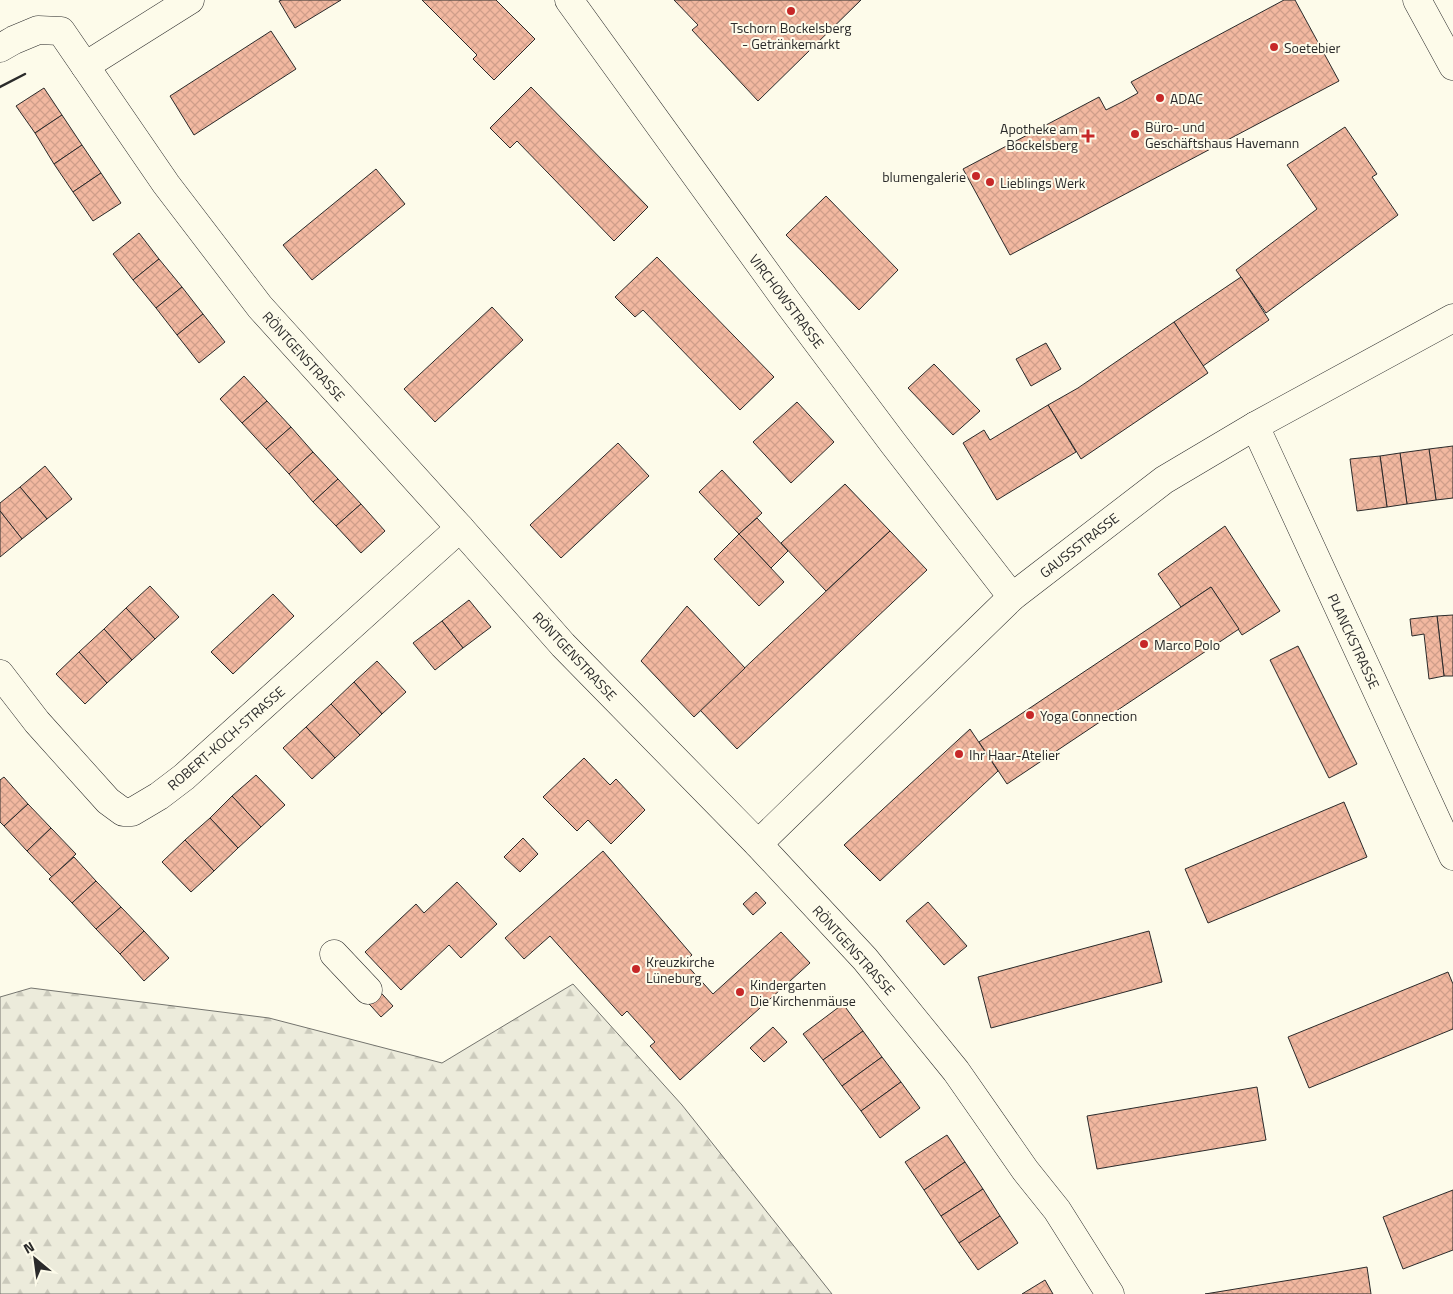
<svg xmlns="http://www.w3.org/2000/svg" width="1453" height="1294" font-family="'Titillium Web',sans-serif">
	<defs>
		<pattern id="forest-firs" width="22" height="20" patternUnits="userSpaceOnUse" patternTransform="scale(1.25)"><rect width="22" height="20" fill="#ecebdb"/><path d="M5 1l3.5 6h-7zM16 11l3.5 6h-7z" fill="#cbcabc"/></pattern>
		<pattern id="building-cross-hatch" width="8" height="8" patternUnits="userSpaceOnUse" patternTransform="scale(1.25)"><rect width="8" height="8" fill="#f2b8a0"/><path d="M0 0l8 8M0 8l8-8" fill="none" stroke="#d09e8a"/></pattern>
	</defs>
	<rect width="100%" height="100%" fill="#fdfbea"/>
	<path fill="url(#forest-firs)" stroke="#74746e" d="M573,984l109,121 150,189h-832v-297l31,-9 238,30 173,45z"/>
	<g fill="url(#building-cross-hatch)" stroke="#2b2b2b">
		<path d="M282,0h59l-46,28 -16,-27z"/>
		<path d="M422,0h74l39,39 -41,41 -21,-21 4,-4z"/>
		<path d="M674,0h187l-103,101 -66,-71 6,-5z"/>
		<path d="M1284,0h11l44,81 -329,174 -47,-86 136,-72 7,13 16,-8 16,-9 -7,-11z"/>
		<path d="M271,31l25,38 -102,66 -24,-39z"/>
		<path d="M531,87l117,120 -34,34 -97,-100 -7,7 -20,-20z"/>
		<path d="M44,88l18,27 -27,18 -19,-27z"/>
		<path d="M62,115l20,30 -28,19 -19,-31z"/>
		<path d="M1345,127l32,47 -5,3 26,38 -132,98 -30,-43 81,-61 -30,-44z"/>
		<path d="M82,145l19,28 -28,19 -19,-28z"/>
		<path d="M376,169l29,35 -93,76 -29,-35z"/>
		<path d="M101,173l20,30 -28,18 -20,-29z"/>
		<path d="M826,196l72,74 -39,40 -73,-75z"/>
		<path d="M139,233l20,26 -26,21 -20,-26z"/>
		<path d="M657,257l117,120 -34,33 -97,-100 -8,7 -20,-20z"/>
		<path d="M159,259l23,28 -26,21 -23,-28z"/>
		<path d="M1241,277l28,43 -66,46 -29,-44z"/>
		<path d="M182,287l21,27 -26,21 -21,-27z"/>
		<path d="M492,307l31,33 -88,82 -31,-33z"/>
		<path d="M203,314l22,28 -26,21 -22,-28z"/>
		<path d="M1174,322l34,51 -127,86 -33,-54 30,-17z"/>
		<path d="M1046,343l15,26 -30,17 -15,-27z"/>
		<path d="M934,364l46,47 -27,24 -45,-47z"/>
		<path d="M244,376l23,25 -25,22 -22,-24z"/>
		<path d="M267,401l24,26 -25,22 -24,-26z"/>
		<path d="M797,402l37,40 -43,41 -38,-41z"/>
		<path d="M1048,405l28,47 -79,48 -34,-57 21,-13 6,10z"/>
		<path d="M291,427l22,25 -24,22 -23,-25z"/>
		<path d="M618,443l31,33 -88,82 -31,-33z"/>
		<path d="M1453,446v52l-17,2 -7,-51z"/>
		<path d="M1429,449l7,51 -29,4 -7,-51z"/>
		<path d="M313,452l25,27 -25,23 -24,-28z"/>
		<path d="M1400,453l7,51 -20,3 -7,-51z"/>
		<path d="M1380,456l7,51 -30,4 -7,-52z"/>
		<path d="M45,466l27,33 -25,20 -27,-32z"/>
		<path d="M722,470l40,43 -23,21 -40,-42z"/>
		<path d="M338,479l23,25 -25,22 -23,-24z"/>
		<path d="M845,484l45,47 -64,60 -45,-48z"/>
		<path d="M20,487l27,32 -25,20 -22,-28v-8z"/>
		<path d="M361,504l24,27 -24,22 -25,-27z"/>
		<path d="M0,511l22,28 -22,18z"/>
		<path d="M757,518l31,33 -17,17 -32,-34z"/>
		<path d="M1225,526l55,85 -38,24 -31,-48 -30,20 -23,-33z"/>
		<path d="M890,531l37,39 -190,179 -37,-39z"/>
		<path d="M739,534l45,48 -25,24 -45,-47z"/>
		<path d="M150,586l29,31 -24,22 -29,-31z"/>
		<path d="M1211,587l28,42 -232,155 -28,-42z"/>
		<path d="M273,594l21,22 -61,58 -22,-22z"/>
		<path d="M469,600l22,27 -28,21 -21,-27z"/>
		<path d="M687,606l58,62 -51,49 -53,-56z"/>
		<path d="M126,608l29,31 -23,21 -28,-31z"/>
		<path d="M1453,615v61h-9l-7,-60z"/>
		<path d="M1437,616l7,60 -15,3 -5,-45 -12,2 -2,-17z"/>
		<path d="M442,621l21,27 -28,22 -22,-27z"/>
		<path d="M104,629l28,31 -25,23 -28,-31z"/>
		<path d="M1298,646l59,118 -28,14 -59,-118z"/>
		<path d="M79,652l28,31 -22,21 -29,-30z"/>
		<path d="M377,661l29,31 -24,22 -28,-32z"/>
		<path d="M354,682l28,32 -22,21 -29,-31z"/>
		<path d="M331,704l29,31 -25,23 -29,-31z"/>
		<path d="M306,727l29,31 -23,21 -29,-31z"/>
		<path d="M970,729l28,42 -118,110 -36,-36z"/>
		<path d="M584,758l26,27 6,-6 29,31 -34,34 -23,-24 -11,11 -34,-34z"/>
		<path d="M256,775l29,30 -24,22 -29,-31z"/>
		<path d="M4,777l24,27 -24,22 -4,-4v-42z"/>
		<path d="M232,796l29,31 -23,21 -28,-30z"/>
		<path d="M1344,802l23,55 -159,66 -23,-54z"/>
		<path d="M28,804l23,24 -24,23 -23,-25z"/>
		<path d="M210,818l28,30 -24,23 -29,-31z"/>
		<path d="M51,828l25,26 -24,23 -25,-26z"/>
		<path d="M523,838l15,16 -18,18 -16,-15z"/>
		<path d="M185,840l29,31 -23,21 -29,-30z"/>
		<path d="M603,851l89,104 -8,7 29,32 68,-62 29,31 -130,117 -30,-34 5,-4 -28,-31 -5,5 -72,-80 -26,23 -19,-21z"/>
		<path d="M74,857l22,24 -24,22 -23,-24z"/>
		<path d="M96,881l25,26 -25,22 -24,-26z"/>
		<path d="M457,882l40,42 -36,34 -12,-13 -48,45 -36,-38 51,-48 8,9z"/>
		<path d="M756,892l10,11 -13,12 -10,-11z"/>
		<path d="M928,902l39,44 -23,19 -38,-44z"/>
		<path d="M121,907l23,24 -24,23 -24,-25z"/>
		<path d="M144,931l25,27 -25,23 -24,-27z"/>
		<path d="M1149,931l13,51 -171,46 -13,-51z"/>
		<path d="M1448,972l5,12v45l-144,59 -21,-51z"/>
		<path d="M374,985l19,21 -12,11 -20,-22z"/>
		<path d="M843,1004l20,27 -40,29 -20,-26z"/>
		<path d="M773,1027l14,15 -23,20 -14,-14z"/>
		<path d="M863,1031l19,26 -40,29 -19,-26z"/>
		<path d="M882,1057l19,25 -40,29 -19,-25z"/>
		<path d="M901,1082l19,26 -40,30 -19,-27z"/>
		<path d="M1257,1087l9,53 -169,29 -10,-53z"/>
		<path d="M947,1135l18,27 -41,28 -19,-28z"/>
		<path d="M965,1162l18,27 -42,27 -17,-26z"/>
		<path d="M983,1189l17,27 -41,27 -18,-27z"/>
		<path d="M1453,1190v60l-50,19 -20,-52z"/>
		<path d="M1000,1216l18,27 -40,27 -19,-27z"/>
		<path d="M1367,1267l4,27h-166l122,-20z"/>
		<path d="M1045,1280l8,14h-31z"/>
	</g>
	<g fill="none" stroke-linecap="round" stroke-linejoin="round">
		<defs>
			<g id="minor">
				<path d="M569,0l219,303 105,140 119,154"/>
				<path d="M0,48l14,-8 24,-10 23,1 105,153 94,123 200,221 103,117 195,199 107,115 91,112 69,99 32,40 53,84"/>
				<path d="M85,66l105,-66"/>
				<path d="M1255,426l198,430"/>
				<path d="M0,674l37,48 71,79 15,11h9l27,-16 25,-19 276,-249"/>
				<path d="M758,844l254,-247 152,-117 91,-54 198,-108"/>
				<path d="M334,954l34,36"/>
			</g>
			<path id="major" d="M1417,0l36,66"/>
		</defs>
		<use href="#minor" stroke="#2b2b2b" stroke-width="29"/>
		<use href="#major" stroke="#2b2b2b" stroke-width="29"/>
		<use href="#minor" stroke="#fdfbea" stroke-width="28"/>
		<use href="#major" stroke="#fdfbea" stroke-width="28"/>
		<path stroke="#2b2b2b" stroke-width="2.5" d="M0,87l25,-13"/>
	</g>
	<g fill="#c62828" stroke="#fdfbea" stroke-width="2">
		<circle cx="791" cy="11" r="5"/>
		<circle cx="1274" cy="47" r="5"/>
		<circle cx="1160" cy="98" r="5"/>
		<circle cx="1135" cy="134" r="5"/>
		<path d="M1085.5 128.5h5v5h5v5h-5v5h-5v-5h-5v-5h5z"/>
		<circle cx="976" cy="176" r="5"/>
		<circle cx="990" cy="182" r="5"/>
		<circle cx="1144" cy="644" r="5"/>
		<circle cx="1030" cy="715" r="5"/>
		<circle cx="959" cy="754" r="5"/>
		<circle cx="636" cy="969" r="5"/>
		<circle cx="740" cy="992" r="5"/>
	</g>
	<g text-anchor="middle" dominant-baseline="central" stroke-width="4" stroke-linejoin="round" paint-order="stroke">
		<g font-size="14" fill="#2b2b2b" stroke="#fdfbea" text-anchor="start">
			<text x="791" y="27" text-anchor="middle">Tschorn Bockelsberg<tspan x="791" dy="16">- Getränkemarkt</tspan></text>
			<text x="1284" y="47">Soetebier</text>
			<text x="1170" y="98">ADAC</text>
			<text x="1145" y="126">Büro- und<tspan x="1145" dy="16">Geschäftshaus Havemann</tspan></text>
			<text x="1078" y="128" text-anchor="end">Apotheke am<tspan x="1078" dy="16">Bockelsberg</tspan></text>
			<text x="966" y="176" text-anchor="end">blumengalerie</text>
			<text x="1000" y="182">Lieblings Werk</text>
			<text x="1154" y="644">Marco Polo</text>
			<text x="1040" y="715">Yoga Connection</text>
			<text x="969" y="754">Ihr Haar-Atelier</text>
			<text x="646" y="961">Kreuzkirche<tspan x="646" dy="16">Lüneburg</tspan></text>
			<text x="750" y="984">Kindergarten<tspan x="750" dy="16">Die Kirchenmäuse</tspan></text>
		</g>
		<g font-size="14" fill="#2b2b2b" stroke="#fdfbea">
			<text transform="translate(787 301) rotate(53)">VIRCHOWSTRASSE</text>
			<text transform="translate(304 356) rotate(48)">RÖNTGENSTRASSE</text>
			<text transform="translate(1079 545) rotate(-38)">GAUSSSTRASSE</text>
			<text transform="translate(1354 641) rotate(65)">PLANCKSTRASSE</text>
			<text transform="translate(575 656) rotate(47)">RÖNTGENSTRASSE</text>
			<text transform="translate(226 738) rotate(-41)">ROBERT-KOCH-STRASSE</text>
			<text transform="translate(854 950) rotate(48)">RÖNTGENSTRASSE</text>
		</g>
	</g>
	<g transform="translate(35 1259) rotate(331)" stroke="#fdfbea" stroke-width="4" paint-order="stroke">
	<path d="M0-4L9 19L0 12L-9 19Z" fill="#2b2b2b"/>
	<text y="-8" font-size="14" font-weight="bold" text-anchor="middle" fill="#2b2b2b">N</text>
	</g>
</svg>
